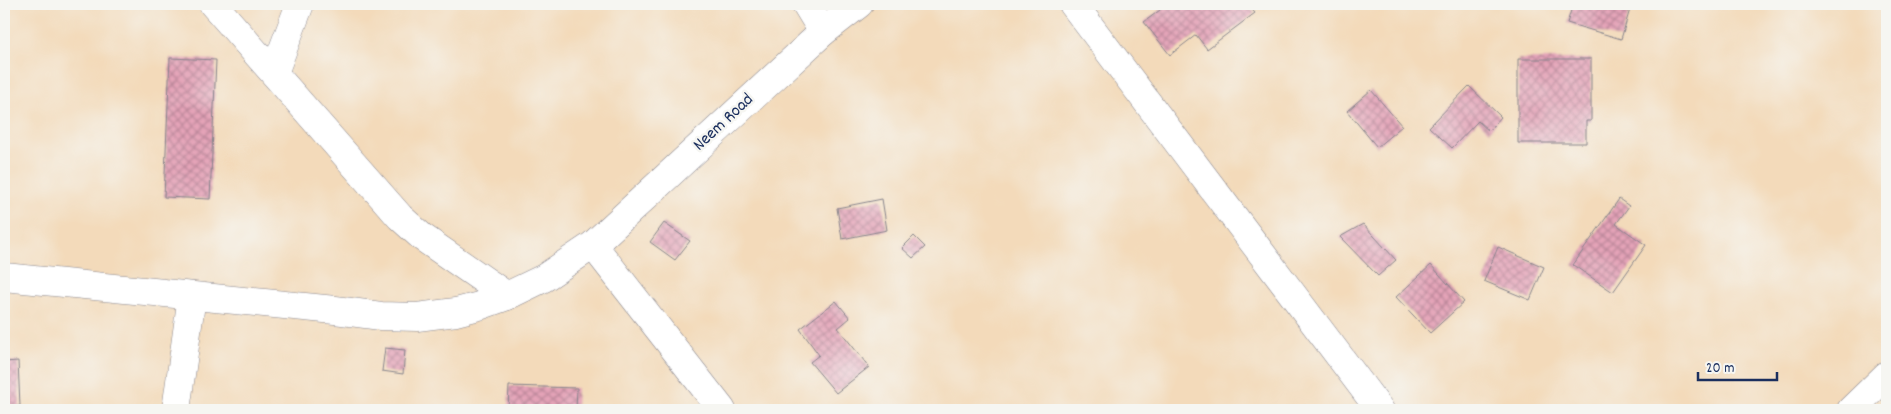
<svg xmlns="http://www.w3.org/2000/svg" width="1891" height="414" font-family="Dekko,sans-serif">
	<defs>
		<pattern id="building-cross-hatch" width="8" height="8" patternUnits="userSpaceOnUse" patternTransform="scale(1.25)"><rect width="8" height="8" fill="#e4a3b7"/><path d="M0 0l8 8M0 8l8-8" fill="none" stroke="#b88598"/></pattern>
	</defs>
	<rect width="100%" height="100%" fill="#f6f6f2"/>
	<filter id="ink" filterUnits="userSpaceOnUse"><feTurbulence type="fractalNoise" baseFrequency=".02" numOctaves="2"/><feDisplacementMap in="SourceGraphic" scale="10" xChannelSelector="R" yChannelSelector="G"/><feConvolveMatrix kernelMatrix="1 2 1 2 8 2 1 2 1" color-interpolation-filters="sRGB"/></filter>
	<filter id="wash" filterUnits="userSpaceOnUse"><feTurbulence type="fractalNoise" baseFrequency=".0096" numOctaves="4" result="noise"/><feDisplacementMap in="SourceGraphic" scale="20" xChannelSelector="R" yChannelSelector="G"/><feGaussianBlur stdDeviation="1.12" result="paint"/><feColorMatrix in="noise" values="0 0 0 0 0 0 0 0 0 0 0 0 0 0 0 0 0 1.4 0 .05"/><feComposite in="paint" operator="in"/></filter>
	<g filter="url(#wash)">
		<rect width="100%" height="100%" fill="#f3daba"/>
		<g id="blocks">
			<g fill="url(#building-cross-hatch)">
				<path d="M1168,4h79l8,9 -48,36 -11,-14 -26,20 -26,-33z"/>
				<path d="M1573,4h50l8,2 -10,33 -54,-16z"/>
				<path d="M170,58l46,2 -6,139 -46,-2z"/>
				<path d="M1518,59h73v62h-5v22h-68z"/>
				<path d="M1469,86l32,31 -12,14 -11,-10 -26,27 -23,-21z"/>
				<path d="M1371,90l31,36 -25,21 -30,-36z"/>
				<path d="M882,199l5,31 -45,9 -5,-31z"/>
				<path d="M1619,199l10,7 -13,18 30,21 -33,47 -40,-27z"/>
				<path d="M664,223l26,18 -15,19 -25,-18z"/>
				<path d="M1363,224l33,36 -18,16 -38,-39z"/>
				<path d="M914,236l11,11 -12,11 -11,-10z"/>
				<path d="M1498,247l46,20 -14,33 -46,-19z"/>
				<path d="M1431,265l33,37 -34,31 -34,-36z"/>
				<path d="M836,301l14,17 -12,10 31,39 -33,26 -26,-31 9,-7 -19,-26z"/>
				<path d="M385,348l20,2 -2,24 -21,-3z"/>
				<path d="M18,361l2,45 -16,1v-45z"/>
				<path d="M509,386l68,2 -1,22h-68z"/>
			</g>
		</g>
	</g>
	<g filter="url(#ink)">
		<use href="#blocks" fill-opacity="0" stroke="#87848c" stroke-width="1"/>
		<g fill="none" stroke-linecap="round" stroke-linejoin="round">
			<defs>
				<g id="street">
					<path d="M213,4l187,213 22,20 85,59"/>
					<path d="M806,4l17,28"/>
					<path d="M1073,4l307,406"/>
					<path d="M274,73l26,-69"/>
					<path d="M593,245l129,165"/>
					<path d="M4,277l331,33 46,6 36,1 39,-5 23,-6 28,-10 37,-18 49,-33 230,-213 36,-28"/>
					<path d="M176,410l16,-114"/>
					<path d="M1851,410l36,-35"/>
				</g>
			</defs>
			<use href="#street" stroke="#87848c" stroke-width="29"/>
			<use href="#street" stroke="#fff" stroke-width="28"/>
		</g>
	</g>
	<g text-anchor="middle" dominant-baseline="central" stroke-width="5" stroke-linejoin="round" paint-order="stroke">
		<g font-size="18" fill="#1b2f5e" stroke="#f6f6f2">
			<text transform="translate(724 123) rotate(-43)">Neem Road</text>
		</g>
	</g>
	<rect width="1891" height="414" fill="none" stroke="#f6f6f2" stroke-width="20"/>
	<path d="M1698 372v8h79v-8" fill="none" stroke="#1b2f5e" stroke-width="2.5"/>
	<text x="1706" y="372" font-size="15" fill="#1b2f5e" stroke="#f6f6f2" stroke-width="4" paint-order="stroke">20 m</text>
</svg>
